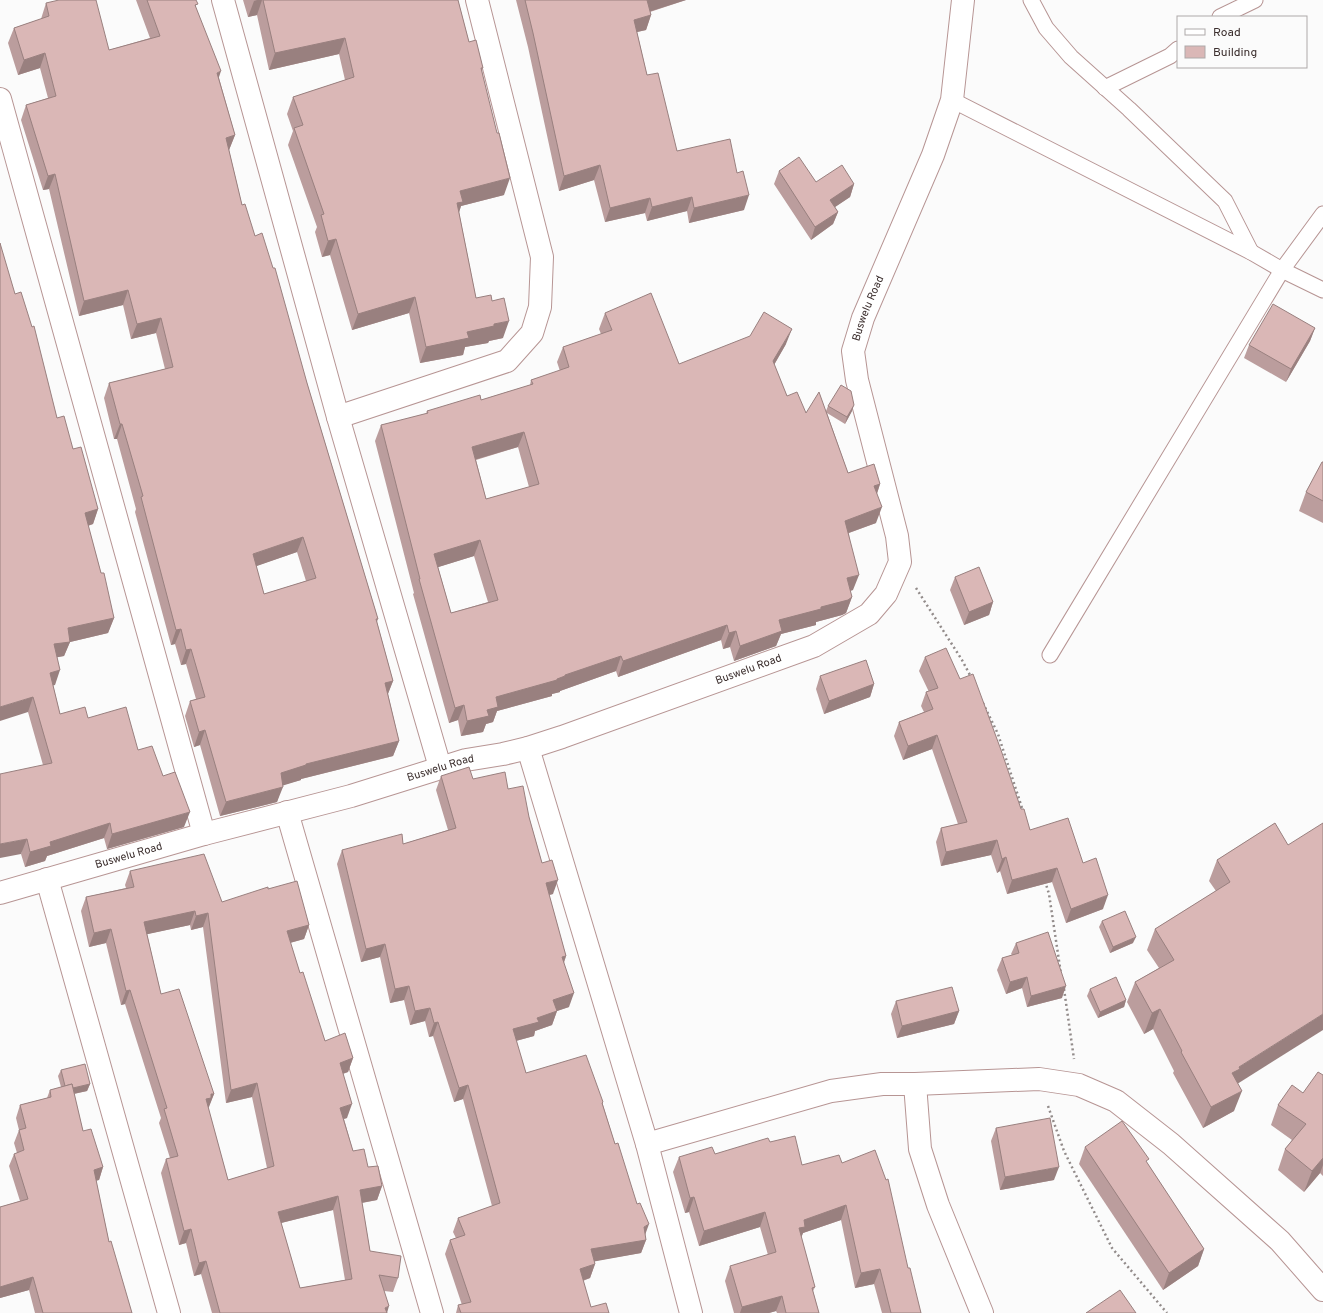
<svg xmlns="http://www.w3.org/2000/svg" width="1323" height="1313" font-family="Overpass,sans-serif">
	<rect width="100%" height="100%" fill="#fbfbfb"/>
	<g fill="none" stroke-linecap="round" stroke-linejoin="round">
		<defs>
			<g id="service">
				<path d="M1031,0l15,28 25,29 58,52 96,92 26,51"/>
				<path d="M1220,17l35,-17"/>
				<path d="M1105,88l65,-32 8,-7"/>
				<path d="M952,100l299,152 31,18 41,20"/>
				<path d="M1050,655l232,-385 41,-56"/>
			</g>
			<g id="minor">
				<path d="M223,0l115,417 102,350"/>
				<path d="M0,99l204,735"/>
				<path d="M338,417l169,-56 25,-28 8,-26 2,-50 -65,-257"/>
				<path d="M528,748l119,396 44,169"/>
				<path d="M287,812l145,501"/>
				<path d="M47,879l122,434"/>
				<path id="s1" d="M0,893l204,-59 147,-38 115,-36 37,-6 25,-6 34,-11 252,-91 55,-32 17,-20 14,-32 -3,-26 -40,-156 -4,-29 10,-33 70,-163 19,-55 11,-100"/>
				<path d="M915,1084l5,65 18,56 44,108"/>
				<path d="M647,1144l184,-53 51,-7h33l124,-5 40,6 37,16 55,43 109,97 43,49"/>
			</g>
		</defs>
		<use href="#service" stroke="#b79594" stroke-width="17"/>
		<use href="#minor" stroke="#b79594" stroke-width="24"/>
		<g stroke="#928b8a" stroke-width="2.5" stroke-dasharray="2 3" stroke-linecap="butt">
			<path d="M916,588l46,72 9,17"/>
			<path d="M983,703l15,31 25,77"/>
			<path d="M1045,881l4,13 12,80"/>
			<path d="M1064,989l10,70"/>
			<path d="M1048,1106l16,45 48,97 55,65"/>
		</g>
		<use href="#service" stroke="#fff" stroke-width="15"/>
		<use href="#minor" stroke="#fff" stroke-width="22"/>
	</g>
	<g fill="#bb9d9d" fill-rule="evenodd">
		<path d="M136,0h60v8l23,70 16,57 -6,15 13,55 13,31 52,147 71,236 -1,3 16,59 -5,13 11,47 -6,15 -92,23v1l-19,5 -5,17 -57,14 -20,-71 -6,2 -9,-31 5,-15 6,-2 -10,-35 -5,1 -6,-21 -4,1 -36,-133 1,-3 -19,-70h-3l-10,-41 5,-15 56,-14 -9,-36 -25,6 -8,-34 -44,11 -30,-127 -6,1 -22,-70 5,-15 22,-7 -8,-30 -22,7 -10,-32 6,-15 27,-9 5,-16 63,47 41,-12zM297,552l9,29 -42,13 -8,-28z"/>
		<path d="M243,0h215l11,42 14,26 -1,3 22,124 -43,11 -2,6 17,86 16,3 11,37 -14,3 -1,2 -23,4 -2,8 -43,8 -11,-50 -57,17 -22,-75 -8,2 -7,-25 2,-5 -29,-82 5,-14 -6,-17 6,-17 52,-17 -6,-26 -70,16 -12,-55 -9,2z"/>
		<path d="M516,0h170l-36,12 1,3 -5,15 -9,2 10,43 30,76 67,59 -55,13 -2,-12 -40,10 -2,-8 -40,9 -11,-42 -35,11 -31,-144z"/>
		<path d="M779,171l37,11 38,2 -4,13 -15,10 3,5 -5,12 -22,16 -37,-56z"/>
		<path d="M15,294l42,124 16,31 25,60 -5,15 -5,2 13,47 13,45 -6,15 -38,9 -6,14 -7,1 -2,28h-2l7,29 28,4 50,32 25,26 21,51 -77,22 -3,-11 -57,18 -2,5 -20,6 -4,-13 22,-89 -15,-53z"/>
		<path d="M605,313l74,51 107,-20 -12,21 13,31 19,17 20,-2 2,-5 24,5 -7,13 -18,-11 21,60 32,11 -3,10 -1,29 -27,10 4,57 -3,1 2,6 -6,16 -4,2 -26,7v3l-35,9 -5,12 -42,15 -4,-14 -7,2 -2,-9 -103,37 -2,-6 -56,20v1l-8,2v2l-55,15 -4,11 -7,2 -3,8 -22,4 -3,-16 -9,3 -36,-129 1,-1 -39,-152 6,-16 45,-11 1,-3 54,-11 49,-15 1,-5 29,-9 -3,-9 6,-15 38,-13 -2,-5zM518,447l11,40 -43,12 -10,-39zM474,556l14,46 -37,11 -13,-46z"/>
		<path d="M1315,328l-5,13 -24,41 -42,-24 5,-13z"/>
		<path d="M1323,462v61l-24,-12 7,-19z"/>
		<path d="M955,577l38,25 -4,13 -25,10 -14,-35z"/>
		<path d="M925,657l35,22 70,151 53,33 20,46 -37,14 -14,-41 -45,12 -7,-23 -3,2 -6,-18 -50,11 -5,-24 5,-14 17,-4 -26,-75 -29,11 -9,-24 5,-14 25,-10 -3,-6 5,-14h3l-10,-21z"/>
		<path d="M820,676l54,8 -4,13 -46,17 -8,-25z"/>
		<path d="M441,776l32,3 35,10 21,28 13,46 11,31 -4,1 17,61 -2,7 5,44 -12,4 -5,14 -17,6 -1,5 -18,5 10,32 77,29v3l12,39 30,91 1,5 -5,13 -47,8 1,3 -5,14 -7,3 8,26 18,6h-153l2,-8h4l-17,-51 5,-14 6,-2 -3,-6 5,-14 34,-12 -29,-107 -9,3 -21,-66 -4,1 -4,-16 -15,4 -6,-25 -14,3 -10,-46 -19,5 -24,-98 5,-14 61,-6 45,-14 -12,-40z"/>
		<path d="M1275,823l-41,288 -31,17 -30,-55 1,-2 -21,-42 -9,5 -17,-32 8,-20 24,-14 -12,-18 8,-21 61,-38 -7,-10 8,-21z"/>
		<path d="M130,871l92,31 46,-13 41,36 -5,14 -14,4 10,30 25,68 28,17 -5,14 -5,2 4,44 -3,1 9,32 15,16 14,19 -5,14 -15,3 8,48 28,27 -5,14 -9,-1 3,22h-175l-11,-39 -7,2 -8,-33 -7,2 -18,-72 5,-14 4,-1 -11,-35 2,-5 -36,-114 -4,1 -15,-62 -17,4 -8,-36 5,-14 40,-9 -1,-3zM190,925l1,5 12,-3 23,176 26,-6 15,71 -39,12 -20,-72 6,-14 -53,-100 -14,-60zM333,1210l12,70 -45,8 -19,-65z"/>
		<path d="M1102,921l31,22 -23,10 -11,-26z"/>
		<path d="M1016,943l46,55 -35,9 -5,-19 -16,6 -9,-24 5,-12 10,-3 -1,-1z"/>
		<path d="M1090,989l36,11 -2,7 -26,11 -11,-22z"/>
		<path d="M896,1001l63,10 -5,13 -57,14 -6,-24z"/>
		<path d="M61,1070l29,14 -3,7 -13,3 9,37 20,36 -4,13h-3l13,62 23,71h-97l-6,-23 -29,8v-91l20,-6 -11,-35 5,-12 3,-1 -3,-10 5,-13 -3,-12 4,-13 27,-7 3,-8 11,-3 -3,-11z"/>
		<path d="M1323,1075v101l-3,-3 -16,19 -26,-22 7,-21 7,-9 -21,-15 7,-20 25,-12z"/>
		<path d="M996,1128l58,52 -54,10 -9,-49z"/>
		<path d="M770,1142l32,23 40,-2 66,105 13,45h-39l-8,-29 -19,4 -14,-68 -38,13 -2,4 14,50 -2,4 6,22h-42l-1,-2 -7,2h-35l-9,-32 5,-15 38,-11 -8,-28 -61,19 -10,-34 -4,1 -12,-41 6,-15 36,-3z"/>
		<path d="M1085,1147l62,16 57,86 -6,17 -35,24 -84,-126z"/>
	</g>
	<g fill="#99807f">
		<path d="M257,0h5l-5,15 -9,2 6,-16z"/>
		<path d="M647,0h39l-44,14z"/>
		<path d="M651,15l-5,15 -18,4 6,-14z"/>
		<path d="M345,38l-6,16 -70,16 6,-17z"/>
		<path d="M45,53l-5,15 -22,7 6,-15z"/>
		<path d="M221,71l-5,15 1,-13z"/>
		<path d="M235,135l-6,15 -9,3 6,-15z"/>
		<path d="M600,165l-6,15 -35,11 5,-15z"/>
		<path d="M55,174l-6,15 -6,1 5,-14z"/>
		<path d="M510,178l-6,17 -43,11 -4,13 -6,1 9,-29z"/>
		<path d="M854,184l-4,13 -24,16 4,-13z"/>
		<path d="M749,195l-5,15 -55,13 5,-15z"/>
		<path d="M692,197l-5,14 -40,10 5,-14z"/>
		<path d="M650,198l-5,15 -40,9 5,-14z"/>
		<path d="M838,212l-5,12 -22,16 4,-13z"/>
		<path d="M336,239l-6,16 -8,2 6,-16z"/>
		<path d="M128,290l-5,15 -44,11 5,-15z"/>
		<path d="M415,297l-6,16 -57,17 6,-16z"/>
		<path d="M161,318l-5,15 -25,6 6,-15z"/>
		<path d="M509,321l-6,17 -14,3 -1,2 -23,4 -2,8 -43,8 6,-16 41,-15 27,-8z"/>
		<path d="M1315,328l-5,13 -24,41 5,-13z"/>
		<path d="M792,329l-6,15 -19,33 6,-16z"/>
		<path d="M854,405l-2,6 -7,13 2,-7z"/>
		<path d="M120,424h2l-5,15h-3z"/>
		<path d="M524,432l-6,15 -51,15 5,-15z"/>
		<path d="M880,484l-5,15 -1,-13z"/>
		<path d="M882,507l-6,16 -36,13 5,-15z"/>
		<path d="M98,509l-5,15 -13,4 5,-15z"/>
		<path d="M303,537l-6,15 -49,17 5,-15z"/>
		<path d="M480,540l-6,16 -45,14 5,-16z"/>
		<path d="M859,575l-6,15 -12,3 6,-15z"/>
		<path d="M852,597l-6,16 -4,2 -26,7v3l-35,9 -5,12 -42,15 6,-15 39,-26z"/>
		<path d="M993,602l-4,13 -25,10 5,-13z"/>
		<path d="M114,618l-6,15 -38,9 -6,14 -16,3 6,-15 14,-16z"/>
		<path d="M727,625l-6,15 -103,37 5,-16z"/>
		<path d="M181,629l-6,15 -4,1 5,-15z"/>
		<path d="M736,631l-6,16 -7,2 6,-16z"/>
		<path d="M191,649l-5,15 -5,1 5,-15z"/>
		<path d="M621,656l-5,15 -56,20v1l-8,2v2l-55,15 -4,11 -7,2 -3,8 -22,4 6,-15 20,-11 9,-13 61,-18 8,-4z"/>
		<path d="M60,670l-5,15 -11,3 6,-15z"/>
		<path d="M393,681l-6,15 -2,-13z"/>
		<path d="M874,684l-4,13 -46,17 5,-13z"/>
		<path d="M33,697l-5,15 -28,9v-14z"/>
		<path d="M464,705l-6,15 -9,3 6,-15z"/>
		<path d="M205,730l-5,15 -6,2 5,-15z"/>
		<path d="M937,735l-5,14 -29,11 5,-14z"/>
		<path d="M399,741l-6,15 -92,23v1l-26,8 6,-15 25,-9z"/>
		<path d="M283,787l-6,15 -57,14 6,-14z"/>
		<path d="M190,812l-6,15 -77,22 5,-15z"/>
		<path d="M110,823l-6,15 -57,18 -2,5 -20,6 5,-15 20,-10z"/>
		<path d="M27,839l-6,15 -21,4v-14z"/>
		<path d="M997,840l-6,15 -50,11 5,-14z"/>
		<path d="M1006,857l-6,14 -3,2 5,-14z"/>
		<path d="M1057,868l-5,14 -45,12 5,-14z"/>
		<path d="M558,880l-5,14 -12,3 5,-14z"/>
		<path d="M1108,895l-5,14 -37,14 5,-14z"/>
		<path d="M195,911l-5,14 -51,11 5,-14z"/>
		<path d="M208,913l-5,14 -12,3 5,-14z"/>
		<path d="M309,925l-5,14 -22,6 5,-14z"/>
		<path d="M111,929l-5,14 -17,4 5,-14z"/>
		<path d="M1136,937l-3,6 -23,10 3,-6z"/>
		<path d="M385,944l-5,13 -19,5 5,-13z"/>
		<path d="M566,956l-5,14 1,-13z"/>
		<path d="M1027,977l-5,11 -16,6 4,-12z"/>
		<path d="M409,986l-5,14 -14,3 5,-14z"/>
		<path d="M1066,986l-4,12 -35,9 4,-11z"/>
		<path d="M130,990l-5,14 -4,1 5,-14z"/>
		<path d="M574,993l-5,14 -21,7 5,-14z"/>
		<path d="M1126,1000l-2,7 -26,11 2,-6z"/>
		<path d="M430,1008l-5,13 -15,4 5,-14z"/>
		<path d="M1160,1009l-7,20 -9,5 8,-21z"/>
		<path d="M557,1011l-5,14 -17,6 -1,5 -26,7 5,-14 24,-11z"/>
		<path d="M959,1011l-5,13 -57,14 5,-12z"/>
		<path d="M1323,1014v16l-89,56 -2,-13 7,-6z"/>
		<path d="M438,1022l-5,14 -4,1 5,-14z"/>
		<path d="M353,1058l-5,14 -13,4 5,-13z"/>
		<path d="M257,1083l-5,14 -26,6 5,-13z"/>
		<path d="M90,1084l-3,7 -24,5 3,-6z"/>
		<path d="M468,1085l-5,14 -9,3 5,-14z"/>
		<path d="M1242,1091l-8,20 -31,17 8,-21z"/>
		<path d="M211,1094h3l-5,13 -1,1 -2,-9z"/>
		<path d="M352,1104l-5,14 -12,3 5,-13z"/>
		<path d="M1323,1158v7l-3,8 -16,19 8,-21z"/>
		<path d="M103,1167l-4,13 -9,3 4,-13z"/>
		<path d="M1059,1167l-5,13 -54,10 5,-13z"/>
		<path d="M382,1186l-5,14 -22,4 5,-14z"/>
		<path d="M338,1196l-5,14 -60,15 5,-13z"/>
		<path d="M694,1197l-5,15 -4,1 5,-15z"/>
		<path d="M846,1205l-5,15 -38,13 -3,8 -1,-13 5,-8z"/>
		<path d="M765,1212l-5,15 -61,19 5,-15z"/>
		<path d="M649,1224l-5,14v-11z"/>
		<path d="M191,1229l-5,14 -7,2 5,-14z"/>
		<path d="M646,1240l-5,13 -55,10 5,-14z"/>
		<path d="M1204,1249l-6,17 -35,24 6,-17z"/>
		<path d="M206,1261l-5,13 -7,2 5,-13z"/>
		<path d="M595,1264l-5,14 -15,5 5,-14z"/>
		<path d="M880,1269l-6,15 -19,4 6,-15z"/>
		<path d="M33,1277l-4,13 -29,8v-11z"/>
		<path d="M782,1296l-6,15 -7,2h-29l2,-6z"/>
		<path d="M389,1306l-2,7 -2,-5z"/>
	</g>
	<g fill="#dab7b6" stroke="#99807f" fill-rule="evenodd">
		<path d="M59,0h37l13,50 51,-14 -13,-36h49l2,4 -3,1 26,66 -4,2 18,62 -9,3 16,67 3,-1 10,32 7,-3 11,35h2l32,115 71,236h-2l17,62 -8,2 14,58 -93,23v1l-25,8 2,14 -54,14 -3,1 -21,-72 -6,2 -9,-31 15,-4 -14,-48 -5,1 -5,-21 -5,1 -35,-133 2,-1 -21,-72h-2l-11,-41 64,-16 -12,-49 -24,6 -9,-34 -44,11 -29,-127 -7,2 -22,-71 30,-9 -11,-43 -21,7 -10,-32 35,-12 -3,-13zM303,537l13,41 -52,16 -11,-40z"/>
		<path d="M263,0h195l11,42 7,-2 7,28h-2l16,65h2l11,45 -50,13 3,11 -6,1 19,95 15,-3 1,6 12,-3 5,23 -15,3v2l-27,6 2,6 -43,9 -11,-50 -57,17 -22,-75 -8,2 -7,-26 3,-1 -30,-86 9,-3 -10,-28 61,-20 -9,-39 -70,15z"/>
		<path d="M525,0h122l4,15 -17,5 13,55 11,-2 19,78 53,-12 7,34 6,-2 6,24 -55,13 -2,-11 -40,10 -2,-9 -40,10 -10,-43 -36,11 -31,-143z"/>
		<path d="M799,157l17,25 26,-17 12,19 -24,16 8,12 -23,15 -36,-56z"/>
		<path d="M0,243l15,51 6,-2 11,35 2,-1 23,92 7,-2 9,33 8,-2 17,62 -13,4 16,60h3l10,45 -46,10 2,14 -16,2 6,26 -10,3 10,41 25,-7 3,11 38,-11 12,43 14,-4 11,30 12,-4 15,40 -78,22 -2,-11 -60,19 1,4 -21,6 -3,-13 -27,5v-70l52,-11 -19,-66 -33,10z"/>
		<path d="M651,293l28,71 71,-28 14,-24 28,17 -19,32 14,35 10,-4 9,21 13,-21 29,81 26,-9 6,20 -6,2 8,21 -37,14 14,54 -12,3 5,19 -4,3 -27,7v2l-42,11 3,11 -42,15 -4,-15 -7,2 -2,-8 -104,36 -2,-5 -56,19v1l-8,3v1l-61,17 2,10 -11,3 2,6 -22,5 -3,-16 -9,3 -36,-129h1l-39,-154 47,-12 -1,-2 53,-16 1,5 52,-16 -2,-4 38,-13 -6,-20 49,-17 -7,-17zM524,432l15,52 -53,15 -14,-52zM480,540l18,60 -47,13 -17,-59z"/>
		<path d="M1273,304l42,24 -24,41 -42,-24z"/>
		<path d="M841,385l10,6 3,14 -7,12 -19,-11z"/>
		<path d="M1322,462h1v39l-17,-9z"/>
		<path d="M979,567l14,35 -24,10 -14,-35z"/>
		<path d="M946,648l14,31 13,-5 28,76 20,59h3l6,21 38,-12 15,45 13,-5 12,37 -37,14 -14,-41 -45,12 -6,-23 -4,2 -5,-19 -51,12 -5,-24 26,-6 -30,-87 -29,11 -9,-24 34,-13 -7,-17 12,-4 -13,-31z"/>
		<path d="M866,660l8,24 -45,17 -9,-25z"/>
		<path d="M469,767l4,12 32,-7 3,17 15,-3 6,31 13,46 10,-3 6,20 -12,3 20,73 -4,1 12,36 -21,7 4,11 -20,7 2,4 -26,7 13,44 60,-18 17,47 -1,1 13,41 3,-1 19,61 3,-1 9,21 -5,3 2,13 -55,9 4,15 -15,5 11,38 15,-4 3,10h-148l-3,-8 13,-3 -21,-62 15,-5 -7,-17 42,-15 -32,-118 -9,3 -21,-66 -4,1 -4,-15 -15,3 -6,-25 -14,3 -10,-45 -19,5 -24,-99 60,-16 1,10 53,-16 -15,-52z"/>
		<path d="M1275,823l13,22 35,-22v191l-84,53 1,2 -8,4 10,18 -31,16 -30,-55 1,-1 -22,-42 -8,4 -17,-31 39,-22 -19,-31 75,-47 -13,-22z"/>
		<path d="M204,854l18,48 46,-15v2l29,-8 12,44 -22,6 13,42 3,-1 22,69 20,-8 8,25 -13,5 12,41 -12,4 13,43 11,-2 4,18 10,-1 4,20 -22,4 10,61 31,5 -3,22 -19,-3 10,31 -4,2 2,5h-167l-14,-52 -7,2 -8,-34 -7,2 -18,-72 12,-3 -14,-47 3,-1 -37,-118 -4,1 -15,-62 -17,4 -8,-36 48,-10 -4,-16zM195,911l1,5 12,-3 23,177 26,-7 17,83 -46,14 -22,-81 5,-1v-4h3l-35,-105 -18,5 -17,-72zM338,1196l14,83 -52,9 -22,-76z"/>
		<path d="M1125,911l11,26 -23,10 -11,-26z"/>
		<path d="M1048,932l18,54 -35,10 -4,-19 -17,5 -8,-24 17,-5 -3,-10z"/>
		<path d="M1116,977l10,23 -26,12 -10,-23z"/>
		<path d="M952,987l7,24 -57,15 -6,-25z"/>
		<path d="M85,1064l5,20 -17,4 -1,-4 -7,2 -4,-16z"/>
		<path d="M1318,1072l5,3v83l-11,13 -27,-22 21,-25 -28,-19 14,-20 11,8z"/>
		<path d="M72,1084l11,47 8,-2 12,38 -9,3 15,72 2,-1 21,72h-89l-10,-36 -33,10v-80l28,-8 -14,-45 10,-4 -5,-20 7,-2 -6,-23 31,-8 -1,-7z"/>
		<path d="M1050,1118l9,49 -54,10 -9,-49z"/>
		<path d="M1122,1121l27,38 -3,2 58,88 -35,24 -84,-126z"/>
		<path d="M795,1136l7,29 37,-10 3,8 33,-13 11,30 2,-1 20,89h2l11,45h-30l-11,-44 -19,4 -15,-68 -42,15 1,7 -6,1 16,59 -3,1 7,25h-33l-4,-17 -40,11 -12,-41 46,-14 -11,-40 -61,19 -10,-34 -4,1 -11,-41 33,-10 3,7 53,-16 2,4z"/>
		<path d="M1120,1290l16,23h-50z"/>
	</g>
	<g text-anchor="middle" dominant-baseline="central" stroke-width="4" stroke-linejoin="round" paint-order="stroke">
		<g font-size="11" fill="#3b2e2d" stroke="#fbfbfb">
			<text stroke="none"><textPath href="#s1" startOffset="1238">Buswelu Road</textPath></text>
			<text stroke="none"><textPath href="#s1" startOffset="782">Buswelu Road</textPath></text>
			<text stroke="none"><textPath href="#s1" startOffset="458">Buswelu Road</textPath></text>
			<text stroke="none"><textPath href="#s1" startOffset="134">Buswelu Road</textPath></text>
		</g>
	</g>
	<rect x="1177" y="16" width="130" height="52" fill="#fbfbfb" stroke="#aea9a9"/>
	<rect x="1185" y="29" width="20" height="6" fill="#ffffff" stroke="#aea9a9"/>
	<text x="1213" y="36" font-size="12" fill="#3b2e2d">Road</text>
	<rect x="1185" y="46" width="20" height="12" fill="#dab7b6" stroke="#aea9a9"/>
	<text x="1213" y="56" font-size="12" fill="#3b2e2d">Building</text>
</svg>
